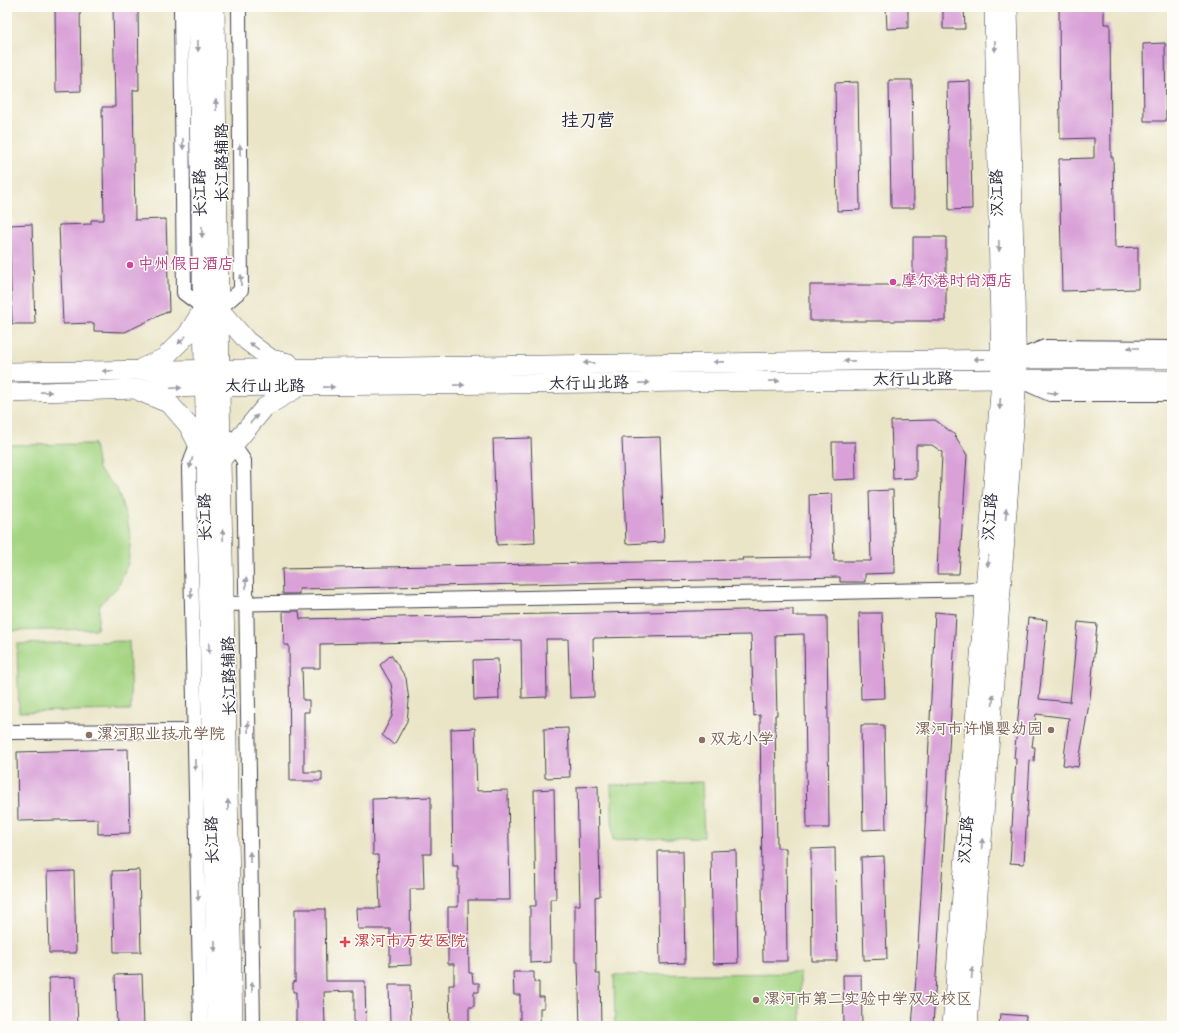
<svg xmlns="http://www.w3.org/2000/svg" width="1179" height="1033" font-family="'Indie Flower','LXGW WenKai TC',sans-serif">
	<rect width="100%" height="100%" fill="#fdfcf7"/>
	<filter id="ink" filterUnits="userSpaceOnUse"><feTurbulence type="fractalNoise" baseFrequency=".025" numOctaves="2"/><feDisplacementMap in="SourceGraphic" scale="8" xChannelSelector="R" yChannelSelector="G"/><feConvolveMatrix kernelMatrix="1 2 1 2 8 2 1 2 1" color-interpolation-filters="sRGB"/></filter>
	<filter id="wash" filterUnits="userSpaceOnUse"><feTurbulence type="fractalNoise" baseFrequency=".012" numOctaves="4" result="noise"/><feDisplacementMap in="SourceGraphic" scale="16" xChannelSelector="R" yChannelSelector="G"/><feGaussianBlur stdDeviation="0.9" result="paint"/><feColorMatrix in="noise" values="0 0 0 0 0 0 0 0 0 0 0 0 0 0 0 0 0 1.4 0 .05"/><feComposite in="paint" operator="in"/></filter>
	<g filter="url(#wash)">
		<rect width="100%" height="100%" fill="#eae5c7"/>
		<g fill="#a5d583" stroke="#647c5f">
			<path d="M94,444l4,25 19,20 10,30 4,19 -3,25 -10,24 -18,17 -3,25 -90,2v-186z"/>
			<path d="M129,641l2,69 -112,2 -2,-68z"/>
			<path d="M702,782l2,55 -91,3 -2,-55z"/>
			<path d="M800,973l1,53h-186l-1,-51z"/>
		</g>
		<g id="blocks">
			<g fill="#d9a1d8">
				<path d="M55,7h25l1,84 -25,1z"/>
				<path d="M113,7h25l1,83h-6l2,130 31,-1 3,92 -44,21 -31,-1v-8l-31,1 -4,-99 32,-1v-4h13l-2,-113h13z"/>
				<path d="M886,7h22v21l-21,1z"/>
				<path d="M943,7h21l1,22h-22z"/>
				<path d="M1059,7h45v17h6l1,133h2l2,91 23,-1v42l-76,2 -3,-132 35,-1v-20l-34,1z"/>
				<path d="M1165,43l1,78h-22l-1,-77z"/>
				<path d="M889,80h23l2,128h-23z"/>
				<path d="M970,81l2,128 -23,1 -2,-128z"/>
				<path d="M858,82l2,128 -23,1 -2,-128z"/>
				<path d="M32,224l3,100h-23l-3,-99z"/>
				<path d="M913,237h33v84h-136v-36h103z"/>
				<path d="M935,420l19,14 13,21 -8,119h-22l5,-122 -10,-7h-16v33l-23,1 -2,-58z"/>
				<path d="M660,437l4,105 -38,2 -4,-106z"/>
				<path d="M531,438l4,105 -38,2 -4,-106z"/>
				<path d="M832,442h23l1,37 -23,1z"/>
				<path d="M893,490l2,83 -30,1v8h-25v-5l-541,12v5h-16l-1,-25 461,-9 -1,-2 68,-1 -1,-62 23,-1 2,67h37l-2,-70z"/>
				<path d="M793,609v7h34l2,212h-22l-3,-194 -29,1 2,80h-2l2,133h9l1,113h-24l-3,-246 -6,1 -3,-81 -158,3 1,59 -24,1 -2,-59h-22l1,58 -25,1 -1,-58 -201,4v24h-18l1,32h6v12h-5v60h18v9h-32l-1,-136h-5l-1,-34h16l1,8z"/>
				<path d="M935,612l21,2 -11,214 -12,198h-21l4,-47 9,-152z"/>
				<path d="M859,613h23l3,85 -24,1z"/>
				<path d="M1028,618l19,2 -8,79 31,3 8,-80 19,2 -7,74 -12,69 -15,-2 6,-47 -33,-4 -4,33h3l-1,14 -4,-1 -6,104 -14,-1 6,-104 -2,-1z"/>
				<path d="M391,655l15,23 3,23 -2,20 -13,24 -12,-10 10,-19 2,-13 -3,-19 -11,-19z"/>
				<path d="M498,659l1,40 -25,1 -1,-40z"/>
				<path d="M861,725h23l2,104 -23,1z"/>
				<path d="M475,728l2,63 31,-1 2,110h-42l1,73h3l1,10h6v9h-5v15h-5v19h-19l-1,-41h5v-21h-6v-57h10v-41h-5l-2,-137z"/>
				<path d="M568,728l2,49 -25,1 -1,-49z"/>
				<path d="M128,749l2,84 -32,1v-15l-80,2 -1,-69z"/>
				<path d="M598,786l2,110 -5,1 1,77h4l1,52h-21l-2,-64h-3v-57h5l-3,-118z"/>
				<path d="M554,789l2,110h-6l1,63 -21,1v-57h6l-2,-116z"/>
				<path d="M431,797v57h-8l1,35h-14l1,76 -21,1v-37h-32l-1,-21h23l-2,-53h-5l-1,-56z"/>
				<path d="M835,848l2,113h-25l-1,-112z"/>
				<path d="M736,850l2,113 -25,1 -2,-113z"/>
				<path d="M658,851h25l2,112 -25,1z"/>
				<path d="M884,856l3,103 -23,1 -3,-103z"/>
				<path d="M139,870l2,82h-27l-2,-81z"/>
				<path d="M74,871l2,82h-27l-2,-81z"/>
				<path d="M295,909h30l1,72h39l1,45h-12v-35l-30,1 1,34h-29v-34h-3v-10h2z"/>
				<path d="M513,972h21v10h5v15h5v11h-4v18h-20v-31h-6z"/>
				<path d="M142,974l2,52h-27l-2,-51z"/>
				<path d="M843,975h18l1,51h-18z"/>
				<path d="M76,977l2,49h-28l-1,-48z"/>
				<path d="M389,985h21l1,41h-21z"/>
				<path d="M1000,1014l26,2 -1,10h-26z"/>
			</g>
		</g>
	</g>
	<g filter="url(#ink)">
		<use href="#blocks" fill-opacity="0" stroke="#403f50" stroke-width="1"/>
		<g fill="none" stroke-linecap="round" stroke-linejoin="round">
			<defs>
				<g id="street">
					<path d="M181,7l3,286 20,15"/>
					<path d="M219,309l22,-19 -2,-283"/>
					<path d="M1022,356l23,-9 127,1"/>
					<path d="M1021,381l29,13h122"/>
					<path d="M228,437l16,24 9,565"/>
					<path d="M199,438l-10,29 12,559"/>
					<path d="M225,604l761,-15"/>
					<path d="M7,732l187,-1"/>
				</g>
				<g id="secondary">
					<path d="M197,7l20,1019"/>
					<path d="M215,7l6,453 12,566"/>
					<path d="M219,309l28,32 24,18 18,4"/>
					<path d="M142,368l22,-10 23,-23 16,-26"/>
					<path d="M7,372l1009,-13h156"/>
					<path d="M141,392l29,12 18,21 14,27"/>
					<path d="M7,393l197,-6 797,-8 171,1"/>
					<path d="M221,460l44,-53 34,-20"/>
					<path d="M952,1026l49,-647 -7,-372"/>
					<path d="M968,1026l49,-647 -9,-372"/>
				</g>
			</defs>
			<use href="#street" stroke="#403f50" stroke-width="16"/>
			<use href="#secondary" stroke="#403f50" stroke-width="20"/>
			<use href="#street" stroke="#fff" stroke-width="14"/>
			<use href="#secondary" stroke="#fff" stroke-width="19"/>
		</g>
		<defs><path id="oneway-solid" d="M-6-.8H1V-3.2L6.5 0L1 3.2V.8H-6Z"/></defs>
		<g fill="#9c9ca7">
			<use href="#oneway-solid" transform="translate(198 46) rotate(89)"/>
			<use href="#oneway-solid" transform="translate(995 46) rotate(89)"/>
			<use href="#oneway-solid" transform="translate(216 105) rotate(-91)"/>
			<use href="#oneway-solid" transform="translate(183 144) rotate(89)"/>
			<use href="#oneway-solid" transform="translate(240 150) rotate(-90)"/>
			<use href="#oneway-solid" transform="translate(202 232) rotate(89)"/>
			<use href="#oneway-solid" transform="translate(999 246) rotate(89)"/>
			<use href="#oneway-solid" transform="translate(241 280) rotate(-90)"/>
			<use href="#oneway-solid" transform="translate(182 340) rotate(135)"/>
			<use href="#oneway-solid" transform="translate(254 346) rotate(-144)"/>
			<use href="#oneway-solid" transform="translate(1133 348) rotate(-180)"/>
			<use href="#oneway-solid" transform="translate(979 359) rotate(179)"/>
			<use href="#oneway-solid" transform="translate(849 361) rotate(179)"/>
			<use href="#oneway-solid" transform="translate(719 362) rotate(179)"/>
			<use href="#oneway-solid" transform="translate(589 363) rotate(179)"/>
			<use href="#oneway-solid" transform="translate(108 371) rotate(179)"/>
			<use href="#oneway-solid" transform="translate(774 381) rotate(-1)"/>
			<use href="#oneway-solid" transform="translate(644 383) rotate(-1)"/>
			<use href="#oneway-solid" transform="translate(459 385) rotate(-1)"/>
			<use href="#oneway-solid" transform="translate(329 387) rotate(-1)"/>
			<use href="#oneway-solid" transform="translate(176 388) rotate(-2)"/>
			<use href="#oneway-solid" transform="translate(46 392) rotate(-1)"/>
			<use href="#oneway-solid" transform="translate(1053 393) rotate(7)"/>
			<use href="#oneway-solid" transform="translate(1000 404) rotate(94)"/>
			<use href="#oneway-solid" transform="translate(254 419) rotate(-48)"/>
			<use href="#oneway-solid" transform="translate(191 463) rotate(105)"/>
			<use href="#oneway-solid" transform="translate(1006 514) rotate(-86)"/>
			<use href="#oneway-solid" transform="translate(223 535) rotate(-92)"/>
			<use href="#oneway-solid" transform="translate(988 561) rotate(94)"/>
			<use href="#oneway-solid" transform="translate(246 583) rotate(-91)"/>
			<use href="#oneway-solid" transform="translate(191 593) rotate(89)"/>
			<use href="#oneway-solid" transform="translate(209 648) rotate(89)"/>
			<use href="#oneway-solid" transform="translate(993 700) rotate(-86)"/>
			<use href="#oneway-solid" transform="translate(248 727) rotate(-91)"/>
			<use href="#oneway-solid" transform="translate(195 765) rotate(89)"/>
			<use href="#oneway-solid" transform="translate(228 805) rotate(-91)"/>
			<use href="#oneway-solid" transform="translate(982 844) rotate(-86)"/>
			<use href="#oneway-solid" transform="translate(250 857) rotate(-91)"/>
			<use href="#oneway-solid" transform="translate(198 895) rotate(89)"/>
			<use href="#oneway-solid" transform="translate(215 946) rotate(89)"/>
			<use href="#oneway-solid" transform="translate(972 973) rotate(-86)"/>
			<use href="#oneway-solid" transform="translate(252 987) rotate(-91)"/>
		</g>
	</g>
	<g fill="#d1479c" stroke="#fdfcf7" stroke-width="1.5">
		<circle cx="130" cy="265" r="4"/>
		<circle cx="893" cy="282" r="4"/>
	</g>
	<g fill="#8d6e63" stroke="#fdfcf7" stroke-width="1.5">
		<circle cx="1051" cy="730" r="4"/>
		<circle cx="89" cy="735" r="4"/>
		<circle cx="702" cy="740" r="4"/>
		<circle cx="756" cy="1000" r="4"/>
	</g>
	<path fill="#e0444e" stroke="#fdfcf7" stroke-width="1.5" d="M343 936h4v4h4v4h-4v4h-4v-4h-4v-4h4z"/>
	<g text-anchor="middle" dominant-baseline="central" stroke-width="3" stroke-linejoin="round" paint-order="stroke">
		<g font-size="16" fill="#22223b" stroke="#fdfcf7">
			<text transform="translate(223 163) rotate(-90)">长江路辅路</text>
			<text transform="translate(201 193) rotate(-91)">长江路</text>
			<text transform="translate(998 193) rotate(-91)">汉江路</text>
			<text transform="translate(913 380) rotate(-1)">太行山北路</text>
			<text transform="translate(589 384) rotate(-1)">太行山北路</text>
			<text x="265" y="387">太行山北路</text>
			<text transform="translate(206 517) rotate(-91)">长江路</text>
			<text transform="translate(991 517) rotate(-86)">汉江路</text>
			<text transform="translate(230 676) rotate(-91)">长江路辅路</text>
			<text transform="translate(213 840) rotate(-91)">长江路</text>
			<text transform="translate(967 840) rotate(-86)">汉江路</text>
		</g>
		<g font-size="16" fill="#b23c85" stroke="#fdfcf7" text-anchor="start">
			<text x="138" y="265">中州假日酒店</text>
			<text x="901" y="282">摩尔港时尚酒店</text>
		</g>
		<g font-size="16" fill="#785e54" stroke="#fdfcf7" text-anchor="start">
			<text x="1043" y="730" text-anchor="end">漯河市许慎婴幼园</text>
			<text x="97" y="735">漯河职业技术学院</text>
			<text x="710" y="740">双龙小学</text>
			<text x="764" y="1000">漯河市第二实验中学双龙校区</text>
		</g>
		<g font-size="16" fill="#be3a42" stroke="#fdfcf7" text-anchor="start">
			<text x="354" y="942">漯河市万安医院</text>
		</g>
		<g font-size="18" fill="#22223b" stroke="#fdfcf7">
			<text x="588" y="122">挂刀营</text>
		</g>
	</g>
	<rect width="1179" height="1033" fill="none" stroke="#fdfcf7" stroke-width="24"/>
</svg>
